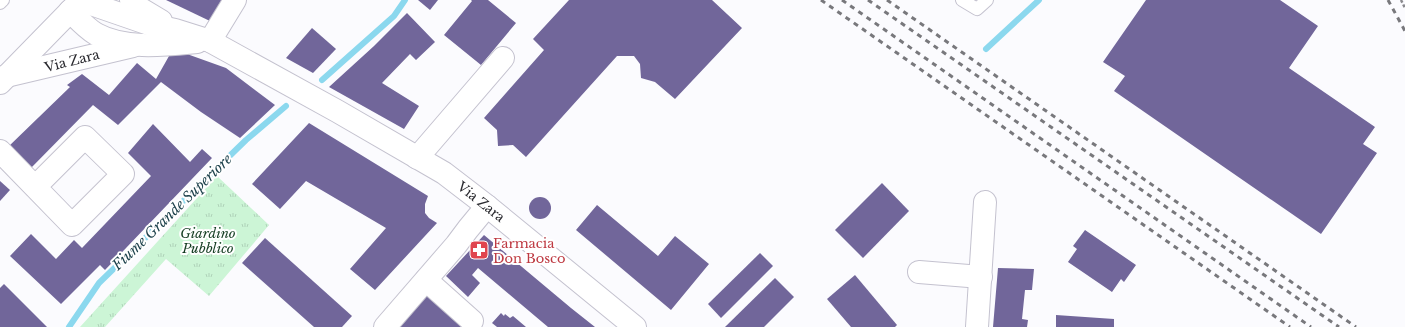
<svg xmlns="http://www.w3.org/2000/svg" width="1405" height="327" font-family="'Libre Baskerville',serif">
	<defs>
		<pattern id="park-tufts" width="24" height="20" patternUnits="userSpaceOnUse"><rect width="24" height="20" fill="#ccf5d6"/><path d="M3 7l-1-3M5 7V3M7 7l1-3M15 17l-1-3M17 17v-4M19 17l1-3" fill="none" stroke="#afd2b8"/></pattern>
	</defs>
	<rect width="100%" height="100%" fill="#fbfbfe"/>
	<path fill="url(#park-tufts)" d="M217,176l52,49 -60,71 -43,-37 -61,68h-25z"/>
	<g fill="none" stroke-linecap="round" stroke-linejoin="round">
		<g stroke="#8bd8ee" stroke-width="6">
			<path d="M986,49l53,-49"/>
			<path d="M322,80l72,-64 11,-16"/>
			<path d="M69,327l30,-44 147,-143 40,-34"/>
		</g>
	</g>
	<g fill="#71669a">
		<path d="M166,0h58l-12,22z"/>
		<path d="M418,0h20l-8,10z"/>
		<path d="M471,0h17l28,23 -35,42 -37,-30 28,-34z"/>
		<path d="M569,0h143l30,28 -67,71 -20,-17 -14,-4 -1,-14 -6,-8h-17l-91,101 -13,-12 -15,1 -1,-16 -13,-12 60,-68 -11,-11z"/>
		<path d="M1146,0h134l38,26 -29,42 86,59 -12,17 14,9 -56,81 -207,-143 11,-15 -22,-14z"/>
		<path d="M407,13l28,29 -19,18 -6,-6 -28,29 37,23 -15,23 -75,-42 45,-41z"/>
		<path d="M312,28l24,21 -23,24 -27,-15z"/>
		<path d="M173,49l53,19 49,37 -35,33 -39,-26 -40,-30 -43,43 -25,-20 -63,64 -22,-22 62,-60 -3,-2 15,-11 27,21 28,-32 19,16z"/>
		<path d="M309,123l119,73 -3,8v9l4,5 8,5 -62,67 -25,-21 36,-41 -80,-47 -26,28 -28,-25z"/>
		<path d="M153,124l37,38 12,-13 10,9 -107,112 -5,-5 -39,39 -51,-48 21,-22 25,25 18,-19 8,8 69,-72 -23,-23z"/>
		<path d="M0,181l10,9 -10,11z"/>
		<path d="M882,183l27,28 -46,47 -28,-28z"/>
		<circle cx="540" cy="208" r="11"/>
		<path d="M597,205l61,51 17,-20 34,28 -38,46 -95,-80z"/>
		<path d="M1085,230l51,35 -12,17 -3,-3 -9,13 -44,-30 9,-13 -4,-3z"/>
		<path d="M484,235l87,73 24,19h-47l-70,-59 -6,7 8,8 -12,14 -22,-21z"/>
		<path d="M265,238l87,78 -10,11h-28l-72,-64z"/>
		<path d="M760,253l13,13 -52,52 -13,-14z"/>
		<path d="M998,268l36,1 -2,21h-7l-3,29 6,1 -1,7h-34z"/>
		<path d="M855,275l42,50 -2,2h-44l-24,-28z"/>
		<path d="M775,278l19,19 -30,30h-39z"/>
		<path d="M4,284l43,43h-47v-39z"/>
		<path d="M427,294l36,33h-66z"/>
		<path d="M501,313l3,3 1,-2 5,4 3,-2 13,11h-29l-5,-4z"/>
		<path d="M1056,315l58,4v8h-58z"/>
	</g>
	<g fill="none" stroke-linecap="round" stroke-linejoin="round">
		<defs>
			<g id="service">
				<path d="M962,0l15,9 10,-9"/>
				<path d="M0,3l3,-3"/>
			</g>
			<g id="minor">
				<path d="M210,41l25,-41"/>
				<path d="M0,151l72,74 51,-51 -38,-37 -50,50"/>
				<path d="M417,158l86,-100"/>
				<path d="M919,272l62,5"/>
				<path d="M426,280l46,41"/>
				<path d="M385,327l71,-82 12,-16 19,-23"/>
				<path d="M977,327l8,-125"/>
			</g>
			<g id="tertiary">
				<path d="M131,0l10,9 20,12"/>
				<path d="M78,3l16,2 58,20 23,5 35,11 127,70 107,62 43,33 148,121"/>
				<path d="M70,11c8,8 16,17 26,23 29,16 69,11 101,8"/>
				<path d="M6,76l127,-30"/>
			</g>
			<path id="secondary" d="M0,83l81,-83"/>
		</defs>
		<use href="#service" stroke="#c4c2cf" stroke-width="14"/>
		<use href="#minor" stroke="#c4c2cf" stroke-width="24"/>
		<use href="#tertiary" stroke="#c4c2cf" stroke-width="24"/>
		<use href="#secondary" stroke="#c4c2cf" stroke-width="24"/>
		<path stroke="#8a8a8e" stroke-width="2.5" stroke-dasharray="3 2" stroke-linecap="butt" d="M1401,0l4,8"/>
		<use href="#service" stroke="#fff" stroke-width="12"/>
		<use href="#minor" stroke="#fff" stroke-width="22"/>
		<use href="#tertiary" stroke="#fff" stroke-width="22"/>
		<use href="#secondary" stroke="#fff" stroke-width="22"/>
		<g stroke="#78787c" stroke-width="3" stroke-dasharray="5 5" stroke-linecap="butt">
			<path d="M821,0l469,327"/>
			<path d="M842,0l469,327"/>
			<path d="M868,0l471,327"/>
			<path d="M887,0l469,327"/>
			<path d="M1388,0l17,31"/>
		</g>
	</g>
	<defs>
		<symbol id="pharmacy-square" viewBox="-11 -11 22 22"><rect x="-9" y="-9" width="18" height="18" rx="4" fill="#e0444e" stroke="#fff"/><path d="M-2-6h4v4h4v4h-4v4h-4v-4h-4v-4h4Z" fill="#fff"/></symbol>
	</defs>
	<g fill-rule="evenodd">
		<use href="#pharmacy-square" x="468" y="239" width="22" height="22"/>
	</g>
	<g text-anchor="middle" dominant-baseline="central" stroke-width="4" stroke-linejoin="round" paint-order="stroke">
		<g font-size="13" fill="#2a2a2f" stroke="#fff">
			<text transform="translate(72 61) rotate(-14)">Via Zara</text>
			<text transform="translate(481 202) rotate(38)">Via Zara</text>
		</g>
		<g font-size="13" font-style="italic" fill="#143d22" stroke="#fff">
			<text x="208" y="233">Giardino<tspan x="208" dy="15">Pubblico</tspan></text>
		</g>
		<g font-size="13" fill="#be3a42" stroke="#fff" text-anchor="start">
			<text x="493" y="243">Farmacia<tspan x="493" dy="15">Don Bosco</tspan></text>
		</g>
		<g font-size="14" font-style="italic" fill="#1f434d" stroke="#fff">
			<text transform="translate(172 212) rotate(-44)">Fiume Grande Superiore</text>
		</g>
	</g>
</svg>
